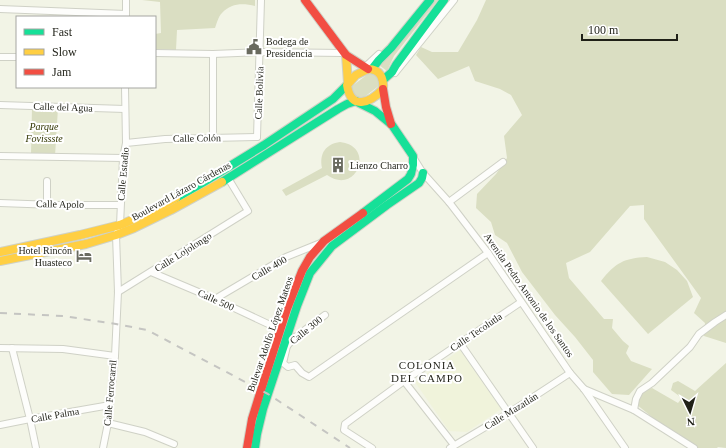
<svg xmlns="http://www.w3.org/2000/svg" width="726" height="448" font-family="Georgia,serif">
	<rect width="100%" height="100%" fill="#f2f4e6"/>
	<path fill="#f0f3db" d="M460,350l41,59 -34,23 -18,-1 -34,-49z"/>
	<g fill="#dadec2">
		<path d="M142,0h113v6c-12,-3 -24,-3 -33,7 -4,4 -5,10 -7,15l-38,2 -1,20 -21,-1v-15l6,-1 -1,-31z"/>
		<path d="M434,0h4l-44,56 -7,15 -8,-6 13,-11z"/>
		<path d="M486,0h240v343l-22,-7 1,-13 -11,-10 7,-15 -57,-79v-14l-14,1 -40,46 -24,11 3,15 35,41h9l-1,9 11,13 6,5 -3,7 5,8 21,8 -23,26 -17,-1 -19,-22v-12l-18,-23 -20,-22 -33,-43 -15,-29 -12,-8 -4,-13 -15,-14 1,-14 19,-20 11,-16 -3,-22 18,-21 -11,-20 -11,-6 -25,-8 -6,-15 -31,13 -22,-24 5,-8 11,5h26l19,-32z"/>
		<path d="M368,74h6l4,2 2,9 -17,13h-4l-5,-3 -2,-6v-3z"/>
		<path d="M32,107l26,1 -3,48 -24,-2z"/>
		<path d="M340,142c36,4 17,54 -13,33l-41,21 -4,-6 40,-22c-3,-15 4,-24 18,-26z"/>
		<path d="M647,257l18,5 12,8 10,11 6,16 -45,37 -47,-53c14,-18 23,-23 46,-24z"/>
		<path d="M726,363v85l-8,-1 -1,1h-19l-35,-22 -27,-22 5,-12 11,-4 26,15 4,-5 -11,-8 2,-7 5,-2 17,10z"/>
	</g>
	<g fill="none" stroke-linecap="round" stroke-linejoin="round">
		<defs>
			<g id="street">
				<path d="M0,9l126,5"/>
				<path d="M126,17v-17"/>
				<path d="M155,53l58,1 47,-2 83,1"/>
				<path d="M0,57h17"/>
				<path d="M365,67l14,-13"/>
				<path d="M395,73l59,-73"/>
				<path d="M0,105l125,4"/>
				<path d="M257,137l4,-137"/>
				<path d="M213,138v-84"/>
				<path d="M126,143l39,-4 92,-2"/>
				<path d="M0,156l123,2"/>
				<path d="M413,157l10,16 26,29 39,51 82,120 14,16 41,59"/>
				<path d="M449,202l54,-40"/>
				<path d="M0,203l55,2h65"/>
				<path d="M47,204v-23"/>
				<path d="M151,272l64,27 66,31"/>
				<path d="M118,292l130,-81 -20,-33"/>
				<path d="M215,299l71,-42 37,-15"/>
				<path d="M460,343l73,105"/>
				<path d="M287,346l-4,17 5,4 7,-2 7,8 7,4 179,-124"/>
				<path d="M287,346l7,-8 31,-23"/>
				<path d="M0,348l63,1 52,7"/>
				<path d="M12,348l18,71 6,29"/>
				<path d="M404,381l50,64"/>
				<path d="M584,389l50,21 60,38"/>
				<path d="M634,410l2,-11 4,-8 12,-8 38,-36 9,-13 16,-12 11,-7"/>
				<path d="M108,423l37,9 29,12"/>
				<path d="M0,425l30,-6 80,-14"/>
				<path d="M103,448l5,-25 7,-67 3,-64 -2,-57 4,-10 3,-67 3,-15 -1,-56"/>
				<path d="M372,448l-28,-18 1,-6 59,-43 117,-79"/>
				<path d="M450,448l59,-35 61,-40"/>
			</g>
			<g id="fast">
				<path d="M372,69l7,-9 12,-12 39,-48"/>
				<path d="M383,80l9,-8 4,-7 48,-65"/>
				<path d="M359,103l16,8 17,14 21,31v9l-2,9 -3,5 -45,34"/>
				<path d="M222,182l116,-73 9,-5 9,-3"/>
				<path d="M176,198l28,-16 60,-37 69,-46 14,-14"/>
				<path d="M255,448l2,-14 6,-25 34,-103 13,-33 22,-27 55,-41 32,-22 3,-5 1,-5"/>
			</g>
			<g id="slow">
				<path d="M346,55l2,28"/>
				<path d="M368,69c12,0 16,9 15,20 -13,14 -32,22 -36,-4l9,-10z"/>
				<path d="M0,252l80,-17 40,-10 33,-14 23,-13"/>
				<path d="M0,261l86,-17 30,-9 18,-7 37,-18 51,-28"/>
			</g>
			<g id="jam">
				<path d="M305,0l41,55 22,14"/>
				<path d="M383,89l3,18 5,17"/>
				<path d="M247,448l5,-29 9,-29 26,-81 15,-38 8,-14 14,-16 39,-28"/>
			</g>
		</defs>
		<use href="#street" stroke="#cfd1c6" stroke-width="8"/>
		<use href="#fast" stroke="#cfd1c6" stroke-width="10"/>
		<use href="#slow" stroke="#cfd1c6" stroke-width="10"/>
		<use href="#jam" stroke="#cfd1c6" stroke-width="10"/>
		<use href="#street" stroke="#fdfdfb" stroke-width="6"/>
		<use href="#fast" stroke="#16e098" stroke-width="8"/>
		<use href="#slow" stroke="#ffcf43" stroke-width="8"/>
		<use href="#jam" stroke="#f24e42" stroke-width="8"/>
		<path stroke="#c5c5c2" stroke-width="2" stroke-dasharray="7 7" stroke-linecap="butt" d="M0,313l63,3 53,8 31,6 121,64 82,54"/>
	</g>
	<defs>
		<symbol id="civic-bare" viewBox="-9 -9 18 18"><path d="M-.6-6.5H3V-4.5H.6V-3L4-1V1h2V6H-6V1h2V-1L-.6-3ZM-1.2 2.5V6h2.4V2.5Z" fill="#696a5f" stroke="#fff" stroke-width="2.5" paint-order="stroke"/></symbol>
		<symbol id="building-bare" viewBox="-9 -9 18 18"><path d="M-4-6H4V6H1V3H-1V6H-4ZM-2.5-4.3h1.7v1.8h-1.7ZM.8-4.3h1.7v1.8H.8ZM-2.5-1h1.7V.8h-1.7ZM.8-1h1.7V.8H.8Z" fill="#696a5f" stroke="#fff" stroke-width="2.5" paint-order="stroke"/></symbol>
		<symbol id="hotel-bare" viewBox="-9 -9 18 18"><path d="M-6-4.5h1.5V1H6V5H4.5V3h-9V5H-6ZM-4 0a1.8 1.8 0 1 1 3.6 0ZM.5 0V-2.5h3Q6-2.5 6 0Z" fill="#696a5f" stroke="#fff" stroke-width="2.5" paint-order="stroke"/></symbol>
	</defs>
	<g fill-rule="evenodd">
		<use href="#civic-bare" x="243" y="36" width="22" height="22"/>
		<use href="#building-bare" x="327" y="154" width="22" height="22"/>
		<use href="#hotel-bare" x="73" y="245" width="22" height="22"/>
	</g>
	<g text-anchor="middle" dominant-baseline="central" stroke-width="4" stroke-linejoin="round" paint-order="stroke">
		<g font-size="10" fill="#1f2017" stroke="#fff" text-anchor="start">
			<text x="266" y="41">Bodega de<tspan x="266" dy="12">Presidencia</tspan></text>
			<text x="350" y="165">Lienzo Charro</text>
			<text x="72" y="250" text-anchor="end">Hotel Rincón<tspan x="72" dy="12">Huasteco</tspan></text>
		</g>
		<g font-size="10" fill="#1f2017" stroke="#fff">
			<text transform="translate(259 93) rotate(-88)">Calle Bolivia</text>
			<text transform="translate(63 107) rotate(2)">Calle del Agua</text>
			<text transform="translate(197 138) rotate(-1)">Calle Colón</text>
			<text transform="translate(123 174) rotate(-85)">Calle Estadio</text>
			<text transform="translate(181 191) rotate(-29)">Boulevard Lázaro Cárdenas</text>
			<text transform="translate(60 204) rotate(1)">Calle Apolo</text>
			<text transform="translate(183 252) rotate(-32)">Calle Lojolongo</text>
			<text transform="translate(269 268) rotate(-30)">Calle 400</text>
			<text transform="translate(529 295) rotate(55)">Avenida Pedro Antonio de los Santos</text>
			<text transform="translate(216 300) rotate(24)">Calle 500</text>
			<text transform="translate(306 330) rotate(-39)">Calle 300</text>
			<text transform="translate(476 332) rotate(-34)">Calle Tecolutla</text>
			<text transform="translate(270 334) rotate(-71)">Bulevar Adolfo López Mateos</text>
			<text transform="translate(110 393) rotate(-85)">Calle Ferrocarril</text>
			<text transform="translate(511 411) rotate(-32)">Calle Mazatlán</text>
			<text transform="translate(55 415) rotate(-10)">Calle Palma</text>
		</g>
		<g font-size="10" font-style="italic" fill="#313500" stroke="#fff">
			<text x="44" y="126">Parque<tspan x="44" dy="12">Fovissste</tspan></text>
		</g>
		<g font-size="11" letter-spacing="1" fill="#1f2017" stroke="#fff">
			<text x="427" y="365">COLONIA<tspan x="427" dy="13">DEL CAMPO</tspan></text>
		</g>
	</g>
	<rect x="16" y="16" width="140" height="72" fill="#ffffff" stroke="#a5a6a2"/>
	<rect x="24" y="29" width="20" height="6" fill="#16e098" stroke="#a5a6a2"/>
	<text x="52" y="36" font-size="12" fill="#1f2017">Fast</text>
	<rect x="24" y="49" width="20" height="6" fill="#ffcf43" stroke="#a5a6a2"/>
	<text x="52" y="56" font-size="12" fill="#1f2017">Slow</text>
	<rect x="24" y="69" width="20" height="6" fill="#f24e42" stroke="#a5a6a2"/>
	<text x="52" y="76" font-size="12" fill="#1f2017">Jam</text>
	<g transform="translate(690 412) rotate(175)" stroke="#ffffff" stroke-width="3" paint-order="stroke">
	<path d="M0-3L7 15L0 10L-7 15Z" fill="#1f2017"/>
	<text y="-6" font-size="11" font-weight="bold" text-anchor="middle" fill="#1f2017">N</text>
	</g>
	<path d="M582 34v6h95v-6" fill="none" stroke="#1f2017" stroke-width="2"/>
	<text x="588" y="34" font-size="12" fill="#1f2017" stroke="#ffffff" stroke-width="3" paint-order="stroke">100 m</text>
</svg>
